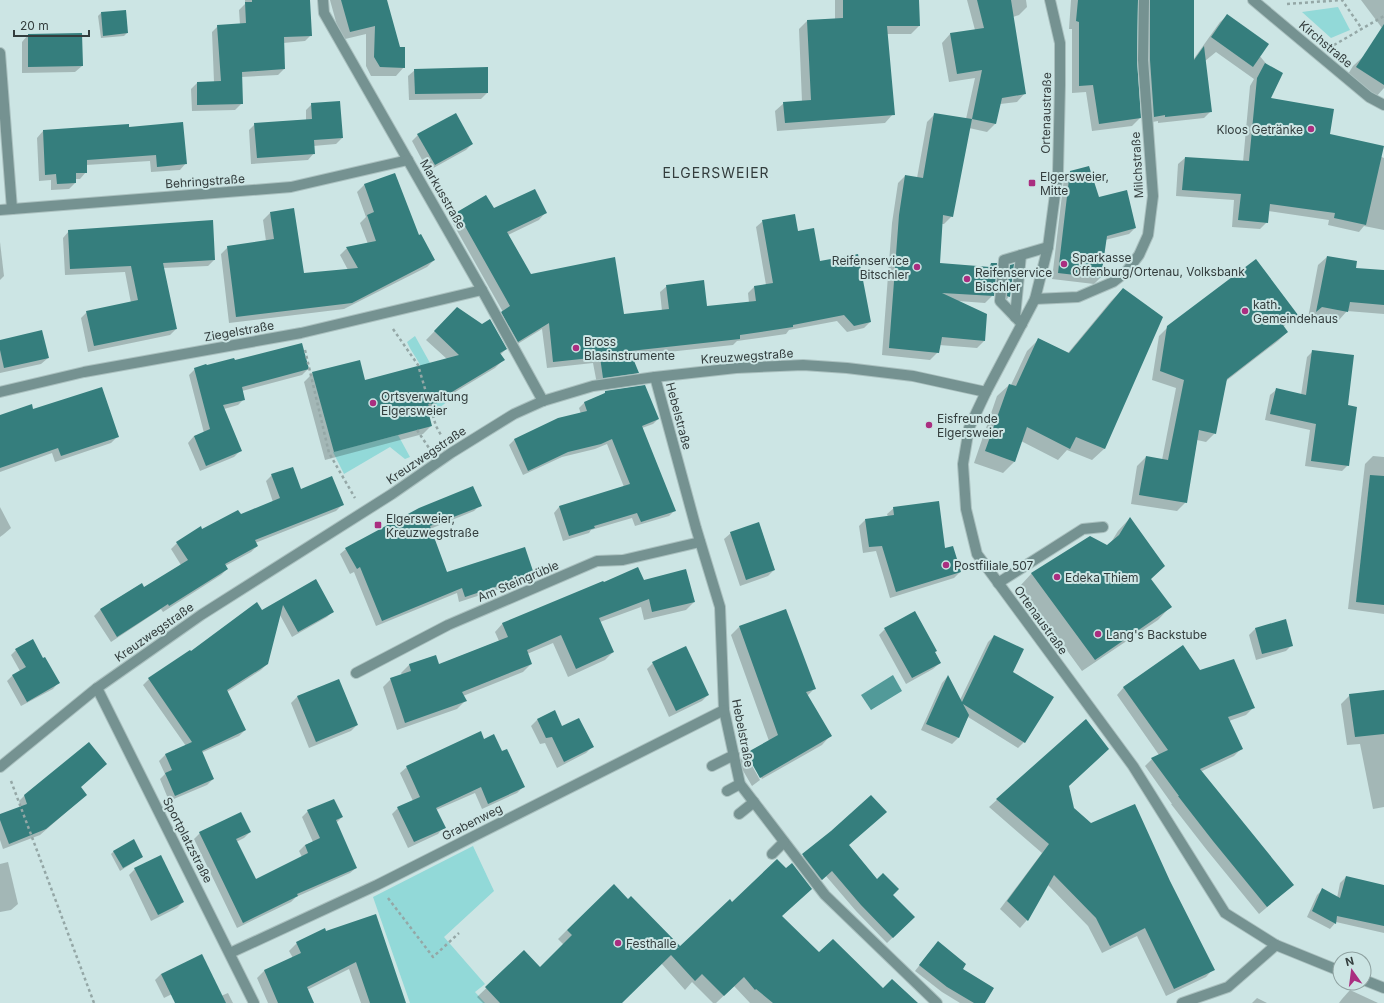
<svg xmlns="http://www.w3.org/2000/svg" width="1384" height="1003" font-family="Inter,sans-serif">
	<rect width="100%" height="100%" fill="#cce5e4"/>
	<g fill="#92d9d8">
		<path d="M1338,7l12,23 -19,8 -29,-26z"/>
		<path d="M415,336l35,63 -14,12c-5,-14 -8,-29 -14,-42 -4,-10 -11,-17 -15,-27z"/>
		<path d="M398,435l12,22 -5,2 -15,-12 -46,27 -11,-22z"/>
		<path d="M473,846l21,45 -50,46 41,47 -10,8 10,11h-75l-37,-106z"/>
	</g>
	<path fill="#529a99" d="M893,675l9,16 -31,19 -10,-15z"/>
	<g fill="#0003">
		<path d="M245,0h64l2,35 -6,6 -22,2 1,26 -6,6 -37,2 1,26 -7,7 -43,1 -1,-22 6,-6 17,-1 -2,-50 6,-6 22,-1 -1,-15 6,-6z"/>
		<path d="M330,0h56l18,67 -8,9h-25l-5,-10v-32l-25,6z"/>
		<path d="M835,0h83l1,26 -8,8h-25l7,80 -8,9 -108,8 -2,-20 9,-8 18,-1 -3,-73 8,-8 28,-2z"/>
		<path d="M967,0h59l1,7 -8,8 -6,2 12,76 -8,9 -17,2 -5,20 -8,8 -18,-4 -17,88 -8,8h-2l-3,40 49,4 3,-4 2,31 -8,8 -27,-2 26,40 -7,7 -38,-3 -1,7 -8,8 -48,-5 10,-132 6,-40 7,-7 12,2 10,-56 8,-8 31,5 9,-41 -26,4 -7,-39 8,-9 25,-4z"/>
		<path d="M1071,0h66l-1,60 4,58 -8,8 -40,5 -6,-39 -14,1v-64h-3z"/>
		<path d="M1150,0h43v60l27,-38 7,-6 41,50 1,33 60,36 55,23v72l-20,-4 -5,6 -31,-7 1,-5 -61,-9 -1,11 -7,7 -28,-2 2,-27 -58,-4 2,-32 7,-6 58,4 7,-76 4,-7 -38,-27 -11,9 6,50 -7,7 -46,5v-2l-11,2 -3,-117z"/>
		<path d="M1361,0h23v27l-2,1z"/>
		<path d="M101,13l26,20 -3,3 -23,2 -3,-22z"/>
		<path d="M28,35l54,31 -7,6 -53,1v-31z"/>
		<path d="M1384,45v43l-9,10 -30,-19 8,-13 13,-12z"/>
		<path d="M415,70l72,23 -6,6 -72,1 -1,-24z"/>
		<path d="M312,104l30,34 -6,6 -23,2 1,7 -6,7 -57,4 -2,-34 6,-6 51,-4v-10z"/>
		<path d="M128,128l58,35 -6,7 -29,2 -1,-11 -64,4v7l-6,7h-5v4l-6,6 -18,1v-10l-12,1 -2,-43 6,-7z"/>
		<path d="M418,135l54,9 -6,6 -38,21 -16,-30z"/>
		<path d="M1071,172l27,26 37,30 -6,6 -24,6 -5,38 -6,6 -42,-5 12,-101z"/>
		<path d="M395,174l23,63 16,23 -7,7 -83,42 -115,14 -8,-69 7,-7 38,-6 -3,-21 7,-7 33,61 45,-4 -8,-15 7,-7 21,-4 -8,-21 6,-6 -9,-25 7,-7z"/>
		<path d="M486,197l7,13 52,3 -6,7 -31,15 22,40 94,40 38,-4 -2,-19 7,-6 40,21 42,-4 -1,-10 6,-6 12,-2 -10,-58 7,-6 34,11 22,30 51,60 -6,6 -17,4 -10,-11 -48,9 -3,4 -49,7 -4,4 -102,11 7,16 -6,7 -35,5 -4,-21 -46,5 -5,-39 -31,19 -16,-29 8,-7 -52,-92 6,-7z"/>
		<path d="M69,231l145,29 -6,6 -45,2 13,61 -6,6 -82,17 -7,-34 6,-6 44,-9 -6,-31 -60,3 -2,-37z"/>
		<path d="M0,242l4,34 -4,4z"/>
		<path d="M1327,257l28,12 29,2v43l-37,-3 -8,9 -27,-5 -4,3 10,-53z"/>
		<path d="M1011,266l-2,30 -2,3h-2l3,-30z"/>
		<path d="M1123,289l39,28 -58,132 -12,11 -25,-10 -9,10 -37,-19 -6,20 -12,12 -29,-10 23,-67 12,-11h2l16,-34 12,-12 29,14 43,-52z"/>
		<path d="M457,308l49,41 -6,6 3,5 -8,8 -68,41 4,17 -8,8 -98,26 -21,-78 9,-9 52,8 82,-22 -21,-19z"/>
		<path d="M1296,314l-13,13 4,5 -9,9 -52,40 -11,52 -9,9 -9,-2 -11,62 -9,9 -46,-7 6,-38 9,-9 16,3 14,-72 -24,-8 7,-44 9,-9z"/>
		<path d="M0,341l48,17 -7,6 -41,9z"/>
		<path d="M1313,351l34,55 1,59 -6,6 -37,-5 5,-36 -45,-10 5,-25 6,-5 25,5 6,-38z"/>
		<path d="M234,361l74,8 -6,6 -60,16 2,8 -6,6 -14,4 16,42 -6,6 -34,14 -12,-28 6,-7 10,-3 -15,-58 6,-6z"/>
		<path d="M606,392l52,27 -5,5 -11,4 32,83 -5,5 -34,10 -3,-8 -41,12 -2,3 -26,8 -9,-28 5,-6 65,-20 -17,-43 -12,5 -33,8 -39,18 -14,-30 5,-5 45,-21 22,-5 -2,-6 5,-5 18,-8z"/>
		<path d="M33,411l84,26 -6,6 -56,19 -3,-9 -52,19v-56z"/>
		<path d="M1373,456l11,1v157l-36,-5 17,-145z"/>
		<path d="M272,475l28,16 42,14 -6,6 -81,32 2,3 -6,6 -26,14 2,3 -6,6 -58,37 -2,-3 -50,33 -17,-26 6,-6 41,-26 3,4 37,-23 -10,-16 6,-6 25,-13 71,-28 -7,-21z"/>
		<path d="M480,505l-6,6 -44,18 17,44 86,1 -6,6 -68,22 -2,-9 -81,33 -22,-54 -4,2 -10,-20 6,-5z"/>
		<path d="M0,507l11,21 -7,6 -4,3z"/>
		<path d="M894,508l50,42 16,22 -6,6 -64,20 -14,-47 -13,2 -4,-27 6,-6 23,-3 -1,-3z"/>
		<path d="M1130,518l19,62 21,27 -12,13 -76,51 -62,-85 12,-13 76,-27 2,-2 8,-13z"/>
		<path d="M731,533l43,37 -6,6 -28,10 -16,-47z"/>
		<path d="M315,581l18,30 -6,6 -35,20 -12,-22 -13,49 -6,6 -34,22 18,38 -6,6 -38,17 12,26 -6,6 -38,16 -9,-22 5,-5 -6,-13 6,-6 21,-9 -43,-61 6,-6 42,-26z"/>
		<path d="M643,581l51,21 -8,8 -42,10 -3,-13 -41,15 13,30 -8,8 -37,17 -15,-34 -26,11 4,10 -8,8 -60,24 2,5 -8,8 -60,21 -14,-43 8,-8 11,-4 -1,-2 8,-8 26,-9 3,9 61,-24 -4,-9 8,-9z"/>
		<path d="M1285,620l7,25 -6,6 -30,9 -7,-25 6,-6z"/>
		<path d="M739,627l75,62 -7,7 23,40 -8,9 -60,34 -14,-24h-2l14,25 -8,6 -14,-24 8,-8 23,-13 -38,-106z"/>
		<path d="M885,629l49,23 6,11 -7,6 -27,15 -27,-49z"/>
		<path d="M994,636l18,36 12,70 -6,6 -50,-31 -10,21 -6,6 -31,-14 21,-47 5,-6 13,23 28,-58z"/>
		<path d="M16,650l42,33 -5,6 -32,17 -14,-25 5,-5 8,-5 -9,-16z"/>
		<path d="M653,663l55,32 -6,6 -33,16 -22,-48z"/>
		<path d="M1200,671l54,36 -8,8 -17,6 13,27 -8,8 -34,16 93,113 -34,29 -53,-65 -35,-45h1l-27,-38 7,-7 7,-4 -42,-60 7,-8z"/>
		<path d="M339,680l18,45 -6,6 -42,17 -18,-45 6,-6z"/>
		<path d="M1384,691v116l-11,2 -13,-65 -13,1 -6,-41 9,-9z"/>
		<path d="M537,720l25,7 30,20 -6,6 -29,15 -12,-25 -5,1 -9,-18z"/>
		<path d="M1085,720l-17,67 5,21 18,16 78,58 44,87 -7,8 -40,19 -29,-60 -35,17 -14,-27 -41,-42 -20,36 -7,8 -20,-19 42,-56 -53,-46z"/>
		<path d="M484,740l18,13 21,34 -6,6 -35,16 -7,-16 -39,17 8,17 -6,7 -30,14 -16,-34 6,-6 15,-7 -13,-28 7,-6z"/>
		<path d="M80,787v13l-40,35 -37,14 -3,-9v-25l21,-8 -2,-6 5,-5z"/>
		<path d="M308,811l34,6 -6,6 20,45 -6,5 -54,24 -5,5 -54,26 -43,-89 6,-6 50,-1 -6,6 -8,4 20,38 46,-23 -3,-6 6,-6 8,-3 -11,-25z"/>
		<path d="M831,832l17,13 29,35 37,37 -27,26 -31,-32 -30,-35 -11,9 -18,-24z"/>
		<path d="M114,851l28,6 -22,14 -9,-17z"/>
		<path d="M8,862l10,42 -7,6 -11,2v-48z"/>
		<path d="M135,869l48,33 -6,6 -26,13 -22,-46z"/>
		<path d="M1346,877l38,9v47l-48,-11 -6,7 -23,-12 10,-22 5,-5 15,8 3,-15z"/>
		<path d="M732,904l49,13 38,37 64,35 20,14h-153l-16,-17 -18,17h-3l-21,-21 -7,8 -24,-27 -41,40h-137l-6,-6 47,-45 16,16 24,-23 -6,-6 9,-9 109,22z"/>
		<path d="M324,930l81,73h-44l-12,-34 -42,21 6,13h-45l-11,-25 7,-7 29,-13 -4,-7 8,-8z"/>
		<path d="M933,948l28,21 23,34h-24l-18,-11 -27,-21z"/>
		<path d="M161,974l60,22 7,-3 5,10h-44l-7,-14 -18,9 -9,-18z"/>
		<path d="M1350,990l28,13h-39l3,-4z"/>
		<path d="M1257,998l10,5h-15z"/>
	</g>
	<g fill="#357e7d">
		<path d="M252,0h58l2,36 -28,1 1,32 -43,3 1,32 -46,1v-23l24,-1 -4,-56 29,-2 -1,-21h7z"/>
		<path d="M341,0h46l13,47h5v21l-25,-1 -6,-10 1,-31 -25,6z"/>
		<path d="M843,0h76l1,26h-33l8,89 -110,8 -2,-21 28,-2 -4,-80 36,-2z"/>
		<path d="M977,0h34l15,94 -24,4 -6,26 -24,-5 10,-49 -25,4 -7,-41 34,-5z"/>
		<path d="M1078,0h60l-1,60 4,58 -42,6 -6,-39 -14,1v-64l-3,-1z"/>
		<path d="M1150,0h44v60l10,-14 8,66 -47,5v-2l-11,2 -4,-57z"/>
		<path d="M126,10l2,23 -25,3 -2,-24z"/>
		<path d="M1227,14l42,30 -16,23 -42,-30z"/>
		<path d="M1384,24v61l-28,-18z"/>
		<path d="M82,33l1,33 -55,1v-33z"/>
		<path d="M1265,63l18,10 -12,25 63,11 -4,25 54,12 -18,79 -32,-7 1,-5 -65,-9 -2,19 -30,-3 3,-26 -59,-4 3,-33 64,4 8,-83z"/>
		<path d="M488,67v26l-73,1 -1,-25z"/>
		<path d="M340,101l3,37 -29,2 1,14 -58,4 -3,-35 58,-4 -1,-16z"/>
		<path d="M456,113l17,31 -38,21 -18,-31z"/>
		<path d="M934,113l38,6 -19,98 -10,-2 -3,48 50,4 1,-4h6l-3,33 -52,-3 45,21 -2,27 -43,-4 -3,16 -50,-5 10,-133 6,-40 18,3z"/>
		<path d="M183,122l4,42 -30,3 -1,-12 -69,5v13h-11v10l-19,1 -1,-10 -11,1 -2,-45 86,-6v3z"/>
		<path d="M1089,166l10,31 28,-7 9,38 -29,8 -6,42 -43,-5 12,-102z"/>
		<path d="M395,173l24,62 2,-1 14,26 -83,43 -116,14 -9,-71 47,-7 -4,-27 24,-4 10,65 54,-5 -12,-21 30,-6 -9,-26 7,-3 -10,-28z"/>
		<path d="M535,189l12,24 -40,19 24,42 84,-17 9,57 45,-5 -3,-24 38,-5 3,26 49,-5 -2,-15 19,-3 -11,-63 33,-6 3,17 16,-3 6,33 38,-7 13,68 -17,4 -10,-11 -51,10v2l-53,8v4l-110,12 9,22 -36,5 -3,-21 -47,5 -4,-39 -31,19 -17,-30 9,-6 -53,-94 29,-17 8,13z"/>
		<path d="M213,220l2,40 -52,3 14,66 -83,17 -8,-35 52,-11 -7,-34 -61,3 -2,-39z"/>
		<path d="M1327,256l30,5 -1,7 28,2v35l-34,-3 -2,10 -26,-5 -6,5z"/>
		<path d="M1256,259l42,56 -15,10 5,7 -61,47 -11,55 -17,-4 -12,73 -48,-8 7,-39 22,4 16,-80 -24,-9 7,-45z"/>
		<path d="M1014,264l-4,33 -3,-1 3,-31z"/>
		<path d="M1123,288l40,29 -58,132 -29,-12 -6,12 -43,-22 -12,35 -30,-11 24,-67 7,2 22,-48 31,15z"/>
		<path d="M457,307l25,17 8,-5 17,30 -7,4 5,7 -78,47 5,19 -98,26 -22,-80 48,-12 5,20 94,-25 -25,-24z"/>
		<path d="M42,330l7,28 -45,10 -4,-18v-10z"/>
		<path d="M302,343l7,26 -67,18 3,13 -22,5 19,46 -36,15 -12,-30 16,-7 -16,-61 12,-4 1,1 27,-7 1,2z"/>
		<path d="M1312,350l42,5 -6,50 9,2 -8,59 -38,-5 5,-37 -46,-10 6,-26 30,7z"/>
		<path d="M645,385l14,34 -17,7 34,85 -35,11 -4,-9 -43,13 1,2 -26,8 -10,-30 71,-22 -18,-45 -11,5 -33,8 -40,19 -14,-32 44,-21 29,-7 -3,-9 21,-9v-2z"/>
		<path d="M102,387l17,50 -58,19 -3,-8 -58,20v-53l32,-11 1,5z"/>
		<path d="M293,467l8,22 31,-13 12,29 -89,35 3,6 -33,18 3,5 -59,37 -1,-2 -51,33 -17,-28 42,-26 2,4 44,-27 -12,-18 25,-16 1,3 36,-19 3,4 39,-16 -9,-24z"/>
		<path d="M1370,475l14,1v129l-28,-3z"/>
		<path d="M473,486l9,20 -52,20 17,46 78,-25 9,27 -69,23 -3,-9 -80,33 -22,-54 -3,2 -12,-21 74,-40z"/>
		<path d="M939,501l6,47 8,-2 8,26 -65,20 -14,-46 -13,1 -4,-28 29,-4 -1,-8z"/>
		<path d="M1130,517l35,49 -14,13 21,28 -77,53 -64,-87 59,-37 17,9 12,-10z"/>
		<path d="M759,522l16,48 -29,10 -16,-48z"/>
		<path d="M638,567l6,13 42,-11 9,33 -43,10 -3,-13 -50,19 15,34 -38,17 -15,-34 -34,15 5,14 -70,28 5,9 -62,22 -15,-45 21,-7 -2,-7 27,-9 3,9 69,-27 -6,-14 101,-42 1,1z"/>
		<path d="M316,579l18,33 -36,20 -15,-27 -15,59 -41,26 19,40 -44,21 12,28 -39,17 -10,-23 7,-3 -7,-16 27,-12 -44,-64 42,-28 1,1 66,-49 5,8z"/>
		<path d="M786,609l30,80 -10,3 26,44 -72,42 -14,-25 32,-18 -39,-109z"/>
		<path d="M915,611l22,40 -2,1 6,11 -29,15 -28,-50z"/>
		<path d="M1286,619l7,27 -31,8 -7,-26z"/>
		<path d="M994,635l30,14 -11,23 41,25 -29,46 -62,-39 6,11 -10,23 -33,-14 22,-49 14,27z"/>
		<path d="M33,639l10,19 2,-1 15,26 -33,19 -15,-27 14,-8 -11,-18z"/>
		<path d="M1183,645l17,25 34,-11 21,49 -27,9 15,32 -43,20 94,116 -27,22 -54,-66 -35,-45h1l-28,-38 17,-8 -45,-63z"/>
		<path d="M686,646l23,49 -33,16 -24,-49z"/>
		<path d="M339,679l19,46 -42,17 -19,-46z"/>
		<path d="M1384,690v44l-29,3 -6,-43z"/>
		<path d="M555,710l7,16 17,-8 15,29 -30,15 -12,-25 -6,1 -9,-19z"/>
		<path d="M1086,719l23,30 -40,37 5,22 17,15 44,-19 35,77 45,89 -41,19 -29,-61 -35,18 -14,-28 -42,-43 -26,46 -21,-20 42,-57 -53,-45z"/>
		<path d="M481,731l3,8 10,-5 8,17 5,-2 18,38 -37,17 -7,-17 -45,21 10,20 -32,14 -17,-35 23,-10 -14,-31z"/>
		<path d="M89,742l18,22 -26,23 6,8 -41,34 -37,15 -9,-24v-6l27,-10 -3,-9z"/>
		<path d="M871,795l16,17 -38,33 28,34 6,-6 16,16 -6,6 22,22 -22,21 -32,-33 -29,-34 -10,9 -20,-26 29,-23z"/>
		<path d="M334,799l9,18 -7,3 21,48 -60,26 1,2 -55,27 -44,-91 42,-20 10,20 -15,7 20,40 52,-26 -3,-8 15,-7 -13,-28z"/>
		<path d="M134,839l9,18 -20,11 -10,-17z"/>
		<path d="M161,855l23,47 -26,13 -24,-47z"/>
		<path d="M777,859l9,9 6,-5 20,26 -30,27 37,36 14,-13 50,49 9,-9 26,24h-145l-17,-14 -1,1 -11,-13 -20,19 -22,-22 -7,7 -24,-26 -49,48h-122l-15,-16 39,-37 16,17 32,-32 -5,-5 47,-46 14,15 3,-3 49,50 -2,2 52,-49 2,3z"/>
		<path d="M1346,876l38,9v41l-47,-10 -1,8 -24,-13 10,-23 18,10z"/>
		<path d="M376,914l30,89h-36l-14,-41 -49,25 7,16h-36l-14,-33 37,-17 -5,-11 29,-14 1,3z"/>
		<path d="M938,941l28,23 -3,5 31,19 -9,15h-11l-27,-16 -28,-22z"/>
		<path d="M202,954l24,49h-51l-14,-29z"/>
	</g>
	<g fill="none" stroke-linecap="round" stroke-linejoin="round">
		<defs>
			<g id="minor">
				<path d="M323,0l1,13 158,277 61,111"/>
				<path d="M1050,0l10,43v42l-2,87 -10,75 -13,52 -49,93 -17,36 -6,36 3,45 11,45 156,212 92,147 51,32 64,26"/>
				<path d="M1253,0l116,97 15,8"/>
				<path d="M0,53l12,156"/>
				<path d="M0,210l291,-23 117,-27"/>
				<path d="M1035,299l43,-2 35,-15 13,-10 13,-17 9,-20 5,-39 -10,-136 1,-60"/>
				<path d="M1015,317l6,-62"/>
				<path d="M1022,324l-22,-23 4,-41 44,-13"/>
				<path d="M655,377l41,151 24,79 4,103 16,74 85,111 112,108"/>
				<path d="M0,392l84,-20 217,-39 181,-43"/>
				<path d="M998,583l85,-54 20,-2"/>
				<path d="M356,673l92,-48 149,-64 26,-1 77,-18"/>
				<path d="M97,688l157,315"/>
				<path d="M712,766l22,-11"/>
				<path d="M0,767l97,-79 104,-73 191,-121 59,-41 63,-39 29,-13 50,-15 62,-9 81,-9 67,-3 44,3 66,8 73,16"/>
				<path d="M727,791l13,-7"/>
				<path d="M739,814l15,-12"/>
				<path d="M772,854l12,-12"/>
				<path d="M230,953l147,-68 347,-175"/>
				<path d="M1364,980l20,8"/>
				<path d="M1182,1003l46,-16 48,-42"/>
			</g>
		</defs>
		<use href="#minor" stroke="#aac0bf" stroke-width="12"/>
		<g stroke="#94a7a6" stroke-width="2.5" stroke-dasharray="3 3" stroke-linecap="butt">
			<path d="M1287,4l55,-4 20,29"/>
			<path d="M1334,45l50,-29"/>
			<path d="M393,329l25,36 18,61 6,11"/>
			<path d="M305,350l24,103 26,45"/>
			<path d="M417,430l12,18"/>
			<path d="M11,781l83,222"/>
			<path d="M388,898l45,59 26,-24"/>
		</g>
		<use href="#minor" stroke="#759291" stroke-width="10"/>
	</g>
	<g fill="#aa2e80" stroke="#cce5e4" stroke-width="1.5">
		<circle cx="1311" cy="129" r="4"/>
		<rect x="1028" y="179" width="8" height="8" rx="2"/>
		<circle cx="1064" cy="264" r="4"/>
		<circle cx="917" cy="267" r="4"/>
		<circle cx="967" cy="279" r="4"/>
		<circle cx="1245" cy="311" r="4"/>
		<circle cx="576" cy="348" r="4"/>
		<circle cx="373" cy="403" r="4"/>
		<circle cx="929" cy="425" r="4"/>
		<rect x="374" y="521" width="8" height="8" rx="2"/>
		<circle cx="946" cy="565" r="4"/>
		<circle cx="1057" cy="577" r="4"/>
		<circle cx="1098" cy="634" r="4"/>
		<circle cx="618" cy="943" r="4"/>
	</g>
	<g text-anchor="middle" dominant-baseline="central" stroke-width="4" stroke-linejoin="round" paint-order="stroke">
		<g font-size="12" fill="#333d3d" stroke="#cce5e4">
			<text transform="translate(1326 44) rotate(40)">Kirchstraße</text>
			<text transform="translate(1046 113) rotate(-89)">Ortenaustraße</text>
			<text transform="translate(1137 165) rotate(-93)">Milchstraße</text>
			<text transform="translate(205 181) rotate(-4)">Behringstraße</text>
			<text transform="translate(443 194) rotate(60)">Markusstraße</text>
			<text transform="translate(239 331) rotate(-10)">Ziegelstraße</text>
			<text transform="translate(747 356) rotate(-4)">Kreuzwegstraße</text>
			<text transform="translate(679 416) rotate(75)">Hebelstraße</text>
			<text transform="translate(426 455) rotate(-34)">Kreuzwegstraße</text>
			<text transform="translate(518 581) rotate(-23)">Am Steingrüble</text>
			<text transform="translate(1041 620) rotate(54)">Ortenaustraße</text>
			<text transform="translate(154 632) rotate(-35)">Kreuzwegstraße</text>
			<text transform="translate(743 733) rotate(79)">Hebelstraße</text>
			<text transform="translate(472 822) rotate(-27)">Grabenweg</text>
			<text transform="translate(188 840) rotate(63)">Sportplatzstraße</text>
		</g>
		<g font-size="12" fill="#333d3d" stroke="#cce5e4" text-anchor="start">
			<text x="1303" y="129" text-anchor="end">Kloos Getränke</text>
			<text x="1040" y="176">Elgersweier,<tspan x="1040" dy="14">Mitte</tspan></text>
			<text x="1072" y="257">Sparkasse<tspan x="1072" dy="14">Offenburg/Ortenau, Volksbank</tspan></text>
			<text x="909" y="260" text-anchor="end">Reifenservice<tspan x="909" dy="14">Bitschler</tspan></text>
			<text x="975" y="272">Reifenservice<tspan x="975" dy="14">Bischler</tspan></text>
			<text x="1253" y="304">kath.<tspan x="1253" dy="14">Gemeindehaus</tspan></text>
			<text x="584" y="341">Bross<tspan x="584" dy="14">Blasinstrumente</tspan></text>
			<text x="381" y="396">Ortsverwaltung<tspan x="381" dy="14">Elgersweier</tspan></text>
			<text x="937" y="418">Eisfreunde<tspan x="937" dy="14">Elgersweier</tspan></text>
			<text x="386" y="518">Elgersweier,<tspan x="386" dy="14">Kreuzwegstraße</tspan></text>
			<text x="954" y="565">Postfiliale 507</text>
			<text x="1065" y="577">Edeka Thiem</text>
			<text x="1106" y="634">Lang's Backstube</text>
			<text x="626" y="943">Festhalle</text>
		</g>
		<g font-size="14" letter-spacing="1" fill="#333d3d" stroke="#cce5e4">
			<text x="716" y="172">ELGERSWEIER</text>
		</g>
	</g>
	<g transform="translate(1352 971) rotate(346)"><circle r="19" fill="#cce5e4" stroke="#8fa2a1"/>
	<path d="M0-3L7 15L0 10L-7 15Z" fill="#aa2e80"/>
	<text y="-6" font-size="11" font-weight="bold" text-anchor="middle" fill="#333d3d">N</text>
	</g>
	<path d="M14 30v6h75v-6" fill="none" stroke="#333d3d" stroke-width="2"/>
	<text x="20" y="30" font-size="12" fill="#333d3d" stroke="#cce5e4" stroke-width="3" paint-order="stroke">20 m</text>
</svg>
